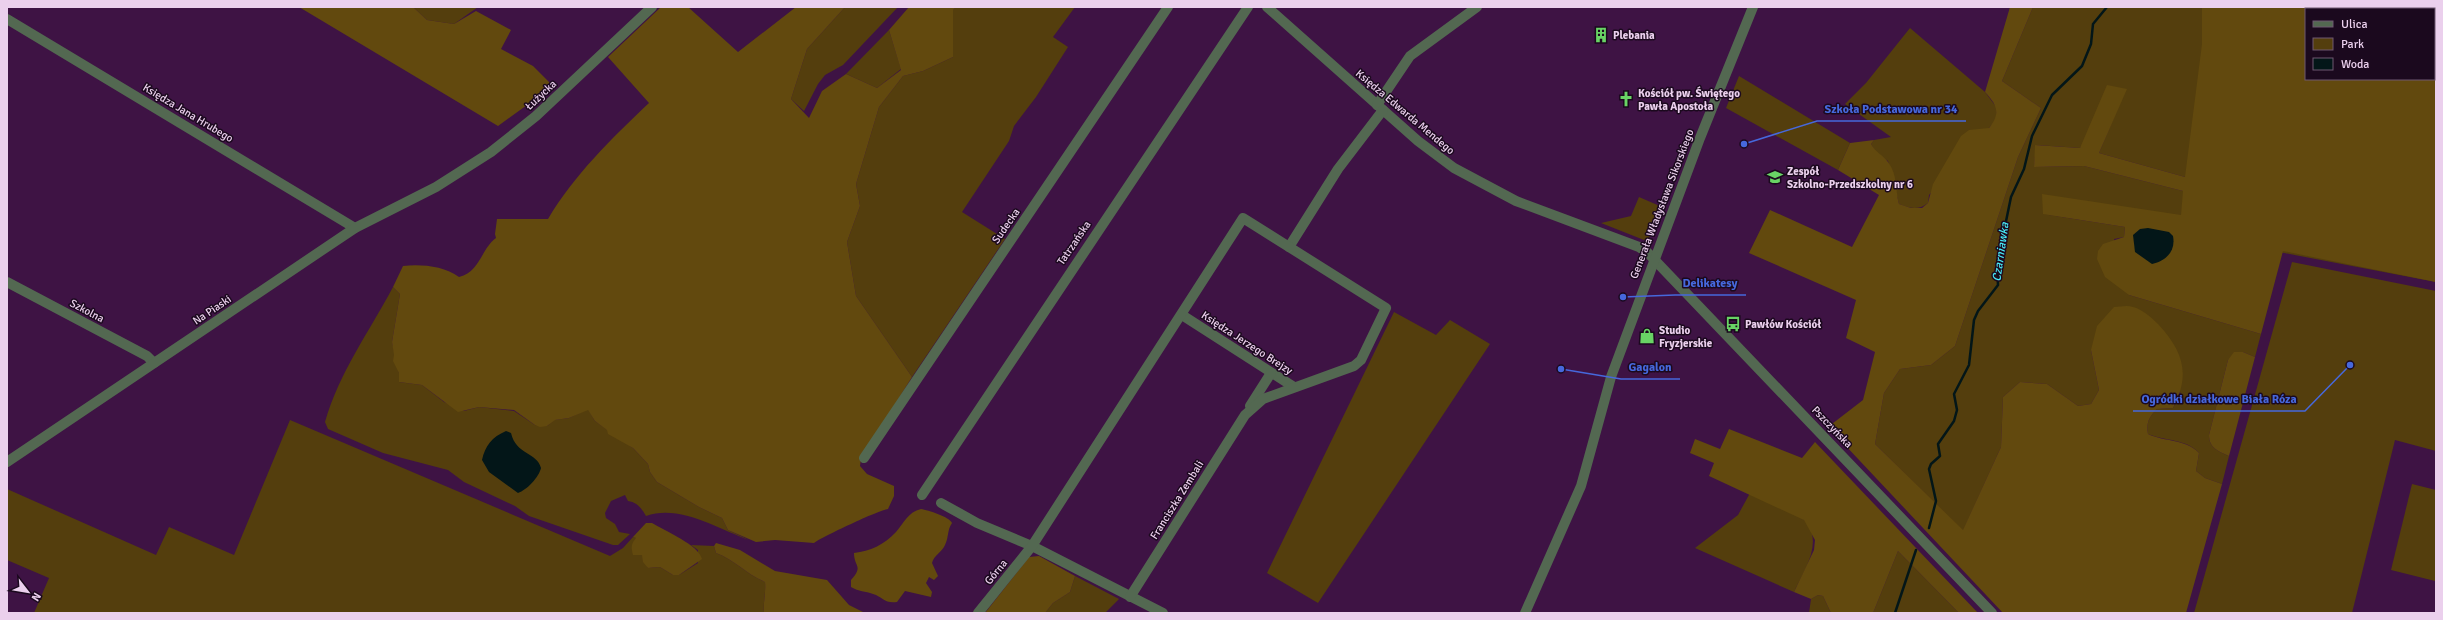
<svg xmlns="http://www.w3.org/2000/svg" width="2443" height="620" font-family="Signika,sans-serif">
	<rect width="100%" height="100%" fill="#3e1344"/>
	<g fill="#543e0d" fill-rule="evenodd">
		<path d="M413,7h65l-24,17 -27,-4z"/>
		<path d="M845,7h53l-55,58 -18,10 -7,9 -14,27 -13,-12 16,-50z"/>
		<path d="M956,7h119l-22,30 15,10 -32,50 -22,29 -5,15 -47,71 43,27 -93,138 -56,-81 -9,-54 13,-36 -4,-22 23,-77 24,-31 20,-5 30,-14v-47z"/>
		<path d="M2033,7h403v275l-246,-47 -147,-21 82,13 -1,10 -10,2 15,56 132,39 -6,23 -12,-5 -15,8 -19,75c0,13 9,16 20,21l-7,28 -17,-6 -9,-7 3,-18c-12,-14 -34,-12 -51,-19 -2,-11 1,-17 9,-25l16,-1 8,-15 -90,-43 8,40 -8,14 -13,2 -31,-22 -27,-2 -17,15 -2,50 -38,84 -88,-87 9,-51 16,-24 31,-4 24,-19 63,-189 23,-49 -39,-27zM2306,9h128v70h-128zM2126,89l-27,64 86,24 -2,14 -99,-25 -50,1 2,-22 44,3z"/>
		<path d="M1910,28l75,64 12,16 -1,12 -67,75 -1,8c-10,8 -19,5 -29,1l-11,-43 -12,-8 -5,-9 3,-4 17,-3 -46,-33 21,-21z"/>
		<path d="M889,30l12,39 -24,19 -31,-14z"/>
		<path d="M1739,76l111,67 -12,27 -112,-62z"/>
		<path d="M1639,197l23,10 -13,31 -5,2 -43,-17 30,-7z"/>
		<path d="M2292,262l144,29v160l-41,-11 -43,173h-158z"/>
		<path d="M393,287l7,7 -8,48 7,31v9l23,3 22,17 20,9 15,-4 35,4 21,14 12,1 7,-6 15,-2 19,-9 7,12 38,27 15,16 2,8 7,10 42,25 23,11 6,12 21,10c-31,-11 -69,-36 -103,-24 -4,-7 -9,-14 -18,-15l-3,-6 -14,6 -6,12 1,5 9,6 4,8 11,2 -12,11h-5l-84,-29 -14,-10 -51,-24 -16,-12 -65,-17 -55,-24 -3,-7c14,-49 44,-90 68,-135z"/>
		<path d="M1394,312l42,23 14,-15 40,24 -172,259 -51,-30z"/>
		<path d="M290,420l320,136 13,-8 10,-11 4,1 11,30 12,-1 13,8h6l19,-12v-13l-7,-5 23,1 2,7c19,7 30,21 49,29 1,12 -2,20 -1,31h-730l15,-35 -42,-18v-71l149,66 13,-28 65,28z"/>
		<path d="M2412,484l24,6 -1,91 -44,-11z"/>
		<path d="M1750,493l49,22c28,22 7,52 -5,77l-99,-44 43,-33z"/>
		<path d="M1898,551l61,62h-86z"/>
		<path d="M1075,576l44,23 -14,14h-60l8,-10 17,-11z"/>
		<path d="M1818,595l5,1 8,17h-22l2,-14z"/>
	</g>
	<g fill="#62490e" fill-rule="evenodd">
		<path d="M299,7h114l14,13 27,4 22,-13 35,19 -10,19 32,17 18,18 -17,16 -36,26z"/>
		<path d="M661,7h27l50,45 58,-45h49l-38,42 -16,50 18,19 13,-27 24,-17 31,14 24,-18 -12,-40 20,-23h47l-3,3v47l-30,14 -20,5 -24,31 -23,77 4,22 -13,36 9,54 56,81 -51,82 -1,7 7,8 27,12v10l-6,13c-9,1 -66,28 -74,34l-39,-3 -19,2 -28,-12 -6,-12 -23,-11 -42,-25 -7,-10 -2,-8 -15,-16 -25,-14 -1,-4 -12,-9 -7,-11 -19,8 -14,2 -8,6 -7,1 -5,-2 -21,-15 -35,-3 -21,5 -36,-27 -23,-3v-9l-6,-12 1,-6 -2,-13 8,-48 -7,-7 10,-21c18,-2 41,0 56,11 21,-5 22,-28 37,-39l-1,-4 2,-15h51c26,-44 64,-81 101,-116l-41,-46z"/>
		<path d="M2010,7h23l-31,74 39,27 -23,49 -63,189 -24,19 -31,4 -16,24 -9,51 88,86 38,-83 2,-50 17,-15 27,2 31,22 13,-2 8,-14 -8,-40 6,-24 17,-19c6,0 13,-2 19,0 9,2 19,11 25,17 25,27 33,50 15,84l-16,1c-8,8 -11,14 -9,25 17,8 38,5 51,19l-3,18 9,7 17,6 -36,129h-183l-175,-186 35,-27 12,-48 -29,-14 10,-38 -107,-47 21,-43 82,37 27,-52 -41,-25 12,-27 24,-3 -3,4c5,9 12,11 17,18 10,13 7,28 11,42l12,4h11l6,-5 5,-19 28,-48 8,-6 20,-2c12,-15 8,-23 -4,-36z"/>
		<path d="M2202,7h234v275l-153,-31 -22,83 -132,-39 -24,-18 -8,-18 1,-8 5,-7 21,-7 1,-10 -82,-13 -1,-20 139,21 2,-24 -99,-25 -50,1 1,-22 45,3 27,-63 20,4 -28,64 86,24 17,-133zM2306,9h128v70h-128z"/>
		<path d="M2234,352h9l12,5 -26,99c-11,-5 -20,-8 -20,-21l19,-75z"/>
		<path d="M1729,429l73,29 13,-16 163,171h-19l-61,-62 -25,62h-42l-8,-17 -5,-1 -7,4 -17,-7 20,-42 1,-10 -11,-20 -95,-44 5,-13 -24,-10 5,-14 25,10z"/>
		<path d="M921,509c7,1 29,8 31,14 -5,7 -3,14 -7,22 -3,7 -11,10 -13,18l6,13 -4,4 -5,-3 -3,6 6,9 -1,5 -26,-6 -8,11c-12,2 -14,-5 -24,-8 -8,-3 -14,-2 -22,-7v-7c13,-14 3,-13 3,-27 16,-2 30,-8 42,-21 8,-9 12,-20 25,-23z"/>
		<path d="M646,523h6c13,8 47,22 50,36l-23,16h-6l-13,-8 -12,1 -5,-6 -1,-7h-9c-2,-8 -2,-11 3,-17l-3,-1z"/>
		<path d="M716,543l24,7 35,21 52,9 22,25 16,8h-101c-1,-11 2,-19 1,-31 -19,-8 -30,-22 -49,-29l-2,-7z"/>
		<path d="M1039,556l36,20 -5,16 -17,11 -8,10h-60l44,-56z"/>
	</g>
	<g fill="#031618">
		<path d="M2148,228l21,4 4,4c3,15 -7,25 -21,28l-17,-12 -2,-17 7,-6z"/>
		<path d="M506,431l5,2c5,22 26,19 30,35 -2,9 -14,22 -23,25l-29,-21 -7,-12c3,-14 10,-23 24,-29z"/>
	</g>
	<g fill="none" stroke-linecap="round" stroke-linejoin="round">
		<g stroke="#031618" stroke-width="2.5">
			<path d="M1929,528l7,-27 -7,-32 2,-5 9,-8 -2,-12 16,-23 3,-11 -3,-16 15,-29 5,-45 4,-9 20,-26 -1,-20 14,-68 13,-28 8,-33 20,-41 30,-29 9,-22 2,-20 14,-17"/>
			<path d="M1895,613l21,-63"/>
		</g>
		<g stroke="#536851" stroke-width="10">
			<path d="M1267,7l151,134 36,27 62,33 123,46 9,6 344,360"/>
			<path d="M7,19l348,209"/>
			<path d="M1377,105l33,-49 67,-49"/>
			<path d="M1289,247l49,-78 45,-59"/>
			<path d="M7,282l140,74 7,7"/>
			<path d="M1182,315l112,72"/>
			<path d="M1250,406l21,-33"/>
			<path d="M864,458l304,-451"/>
			<path d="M7,462l348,-234 81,-41 55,-35 45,-36 116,-109"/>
			<path d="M922,495l326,-488"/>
			<path d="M941,503l36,20 55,23 131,67"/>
			<path d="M978,613l54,-67 211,-328 143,90 -25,52 -7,6 -91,33 -18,16 -115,182"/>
			<path d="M1525,613l56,-127 30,-109 89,-239 53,-131"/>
		</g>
	</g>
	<defs>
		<symbol id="building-bare" viewBox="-9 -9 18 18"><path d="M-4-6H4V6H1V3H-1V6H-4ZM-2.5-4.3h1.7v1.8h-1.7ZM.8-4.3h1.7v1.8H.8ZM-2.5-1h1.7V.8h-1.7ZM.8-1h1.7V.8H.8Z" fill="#69d465" stroke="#1b091e" stroke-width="2.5" paint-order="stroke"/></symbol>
		<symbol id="church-bare" viewBox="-9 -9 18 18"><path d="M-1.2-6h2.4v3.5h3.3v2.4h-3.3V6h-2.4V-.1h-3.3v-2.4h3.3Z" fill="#69d465" stroke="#1b091e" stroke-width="2.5" paint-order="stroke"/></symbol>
		<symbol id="school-bare" viewBox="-9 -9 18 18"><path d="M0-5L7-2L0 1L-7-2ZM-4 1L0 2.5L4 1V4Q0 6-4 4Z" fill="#69d465" stroke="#1b091e" stroke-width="2.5" paint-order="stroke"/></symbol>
		<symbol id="bus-bare" viewBox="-9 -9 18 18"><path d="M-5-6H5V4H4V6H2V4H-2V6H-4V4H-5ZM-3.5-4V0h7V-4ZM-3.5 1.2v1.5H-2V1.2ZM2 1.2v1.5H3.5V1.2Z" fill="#69d465" stroke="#1b091e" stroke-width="2.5" paint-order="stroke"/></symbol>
		<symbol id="shop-bare" viewBox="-9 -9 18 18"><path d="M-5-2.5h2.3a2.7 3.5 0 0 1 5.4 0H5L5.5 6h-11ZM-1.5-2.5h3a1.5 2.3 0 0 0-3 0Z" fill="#69d465" stroke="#1b091e" stroke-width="2.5" paint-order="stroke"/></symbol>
	</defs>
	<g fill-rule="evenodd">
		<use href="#building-bare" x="1590" y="24" width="22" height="22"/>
		<use href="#church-bare" x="1615" y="88" width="22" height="22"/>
		<use href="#school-bare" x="1764" y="166" width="22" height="22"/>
		<use href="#bus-bare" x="1722" y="313" width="22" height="22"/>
		<use href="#shop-bare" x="1636" y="325" width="22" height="22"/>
	</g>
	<g text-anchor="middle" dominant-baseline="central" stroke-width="3" stroke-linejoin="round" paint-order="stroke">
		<g font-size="11" font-weight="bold" fill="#ebd0ed" stroke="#1b091e" text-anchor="start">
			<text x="1613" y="35">Plebania</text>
			<text x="1638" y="93">Kościół pw. Świętego<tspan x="1638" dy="13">Pawła Apostoła</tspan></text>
			<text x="1787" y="171">Zespół<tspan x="1787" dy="13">Szkolno-Przedszkolny nr 6</tspan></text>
			<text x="1745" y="324">Pawłów Kościół</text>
			<text x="1659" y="330">Studio<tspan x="1659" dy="13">Fryzjerskie</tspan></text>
		</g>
		<g font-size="11" fill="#ebd0ed" stroke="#1b091e">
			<text transform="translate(541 95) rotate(-43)">Łużycka</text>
			<text transform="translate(1405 112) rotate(40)">Księdza Edwarda Mendego</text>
			<text transform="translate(188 113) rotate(31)">Księdza Jana Hrubego</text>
			<text transform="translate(1662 204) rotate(-69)">Generała Władysława Sikorskiego</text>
			<text transform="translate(1006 226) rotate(-55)">Sudecka</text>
			<text transform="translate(1074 243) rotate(-56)">Tatrzańska</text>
			<text transform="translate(212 310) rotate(-34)">Na Piaski</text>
			<text transform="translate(87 311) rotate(28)">Szkolna</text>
			<text transform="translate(1247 343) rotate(33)">Księdza Jerzego Brejzy</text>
			<text transform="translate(1832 427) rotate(46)">Pszczyńska</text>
			<text transform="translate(1177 500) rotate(-58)">Franciszka Zembali</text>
			<text transform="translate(996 572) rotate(-51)">Górna</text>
		</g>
		<g font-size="12" font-style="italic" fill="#47e8f4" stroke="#1b091e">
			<text transform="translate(2001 252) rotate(-82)">Czarniawka</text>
		</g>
	</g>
	<path fill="none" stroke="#4668dc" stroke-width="1.5" d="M1744 144L1817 121H1966M1623 297L1675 295H1746M1561 369L1621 379H1680M2350 365L2305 411H2133"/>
	<g fill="#4668dc" stroke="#1b091e" stroke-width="1.5">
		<circle cx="1744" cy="144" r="4"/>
		<circle cx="1623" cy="297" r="4"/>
		<circle cx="1561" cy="369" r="4"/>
		<circle cx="2350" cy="365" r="4"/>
	</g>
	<g font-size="12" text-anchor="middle" font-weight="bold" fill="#4668dc" stroke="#1b091e" stroke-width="3" stroke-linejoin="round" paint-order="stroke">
		<text x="1891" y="113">Szkoła Podstawowa nr 34</text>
		<text x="1710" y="287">Delikatesy</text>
		<text x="1650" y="371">Gagalon</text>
		<text x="2219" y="403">Ogródki działkowe Biała Róza</text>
	</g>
	<rect width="2443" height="620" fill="none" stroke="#ebd0ed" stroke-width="16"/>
	<rect x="2305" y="8" width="130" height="72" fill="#1b091e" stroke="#6e5971"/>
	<rect x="2313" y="21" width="20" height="6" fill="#536851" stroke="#6e5971"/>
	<text x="2341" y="28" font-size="12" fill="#ebd0ed">Ulica</text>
	<rect x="2313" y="38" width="20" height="12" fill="#543e0d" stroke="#6e5971"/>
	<text x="2341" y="48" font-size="12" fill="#ebd0ed">Park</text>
	<rect x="2313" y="58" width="20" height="12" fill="#031618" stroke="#6e5971"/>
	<text x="2341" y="68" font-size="12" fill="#ebd0ed">Woda</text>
	<g transform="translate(28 592) rotate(121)" stroke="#1b091e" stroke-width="3" paint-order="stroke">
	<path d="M0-3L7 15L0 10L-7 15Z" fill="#ebd0ed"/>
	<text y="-6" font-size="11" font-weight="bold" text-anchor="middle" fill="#ebd0ed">N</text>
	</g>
</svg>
